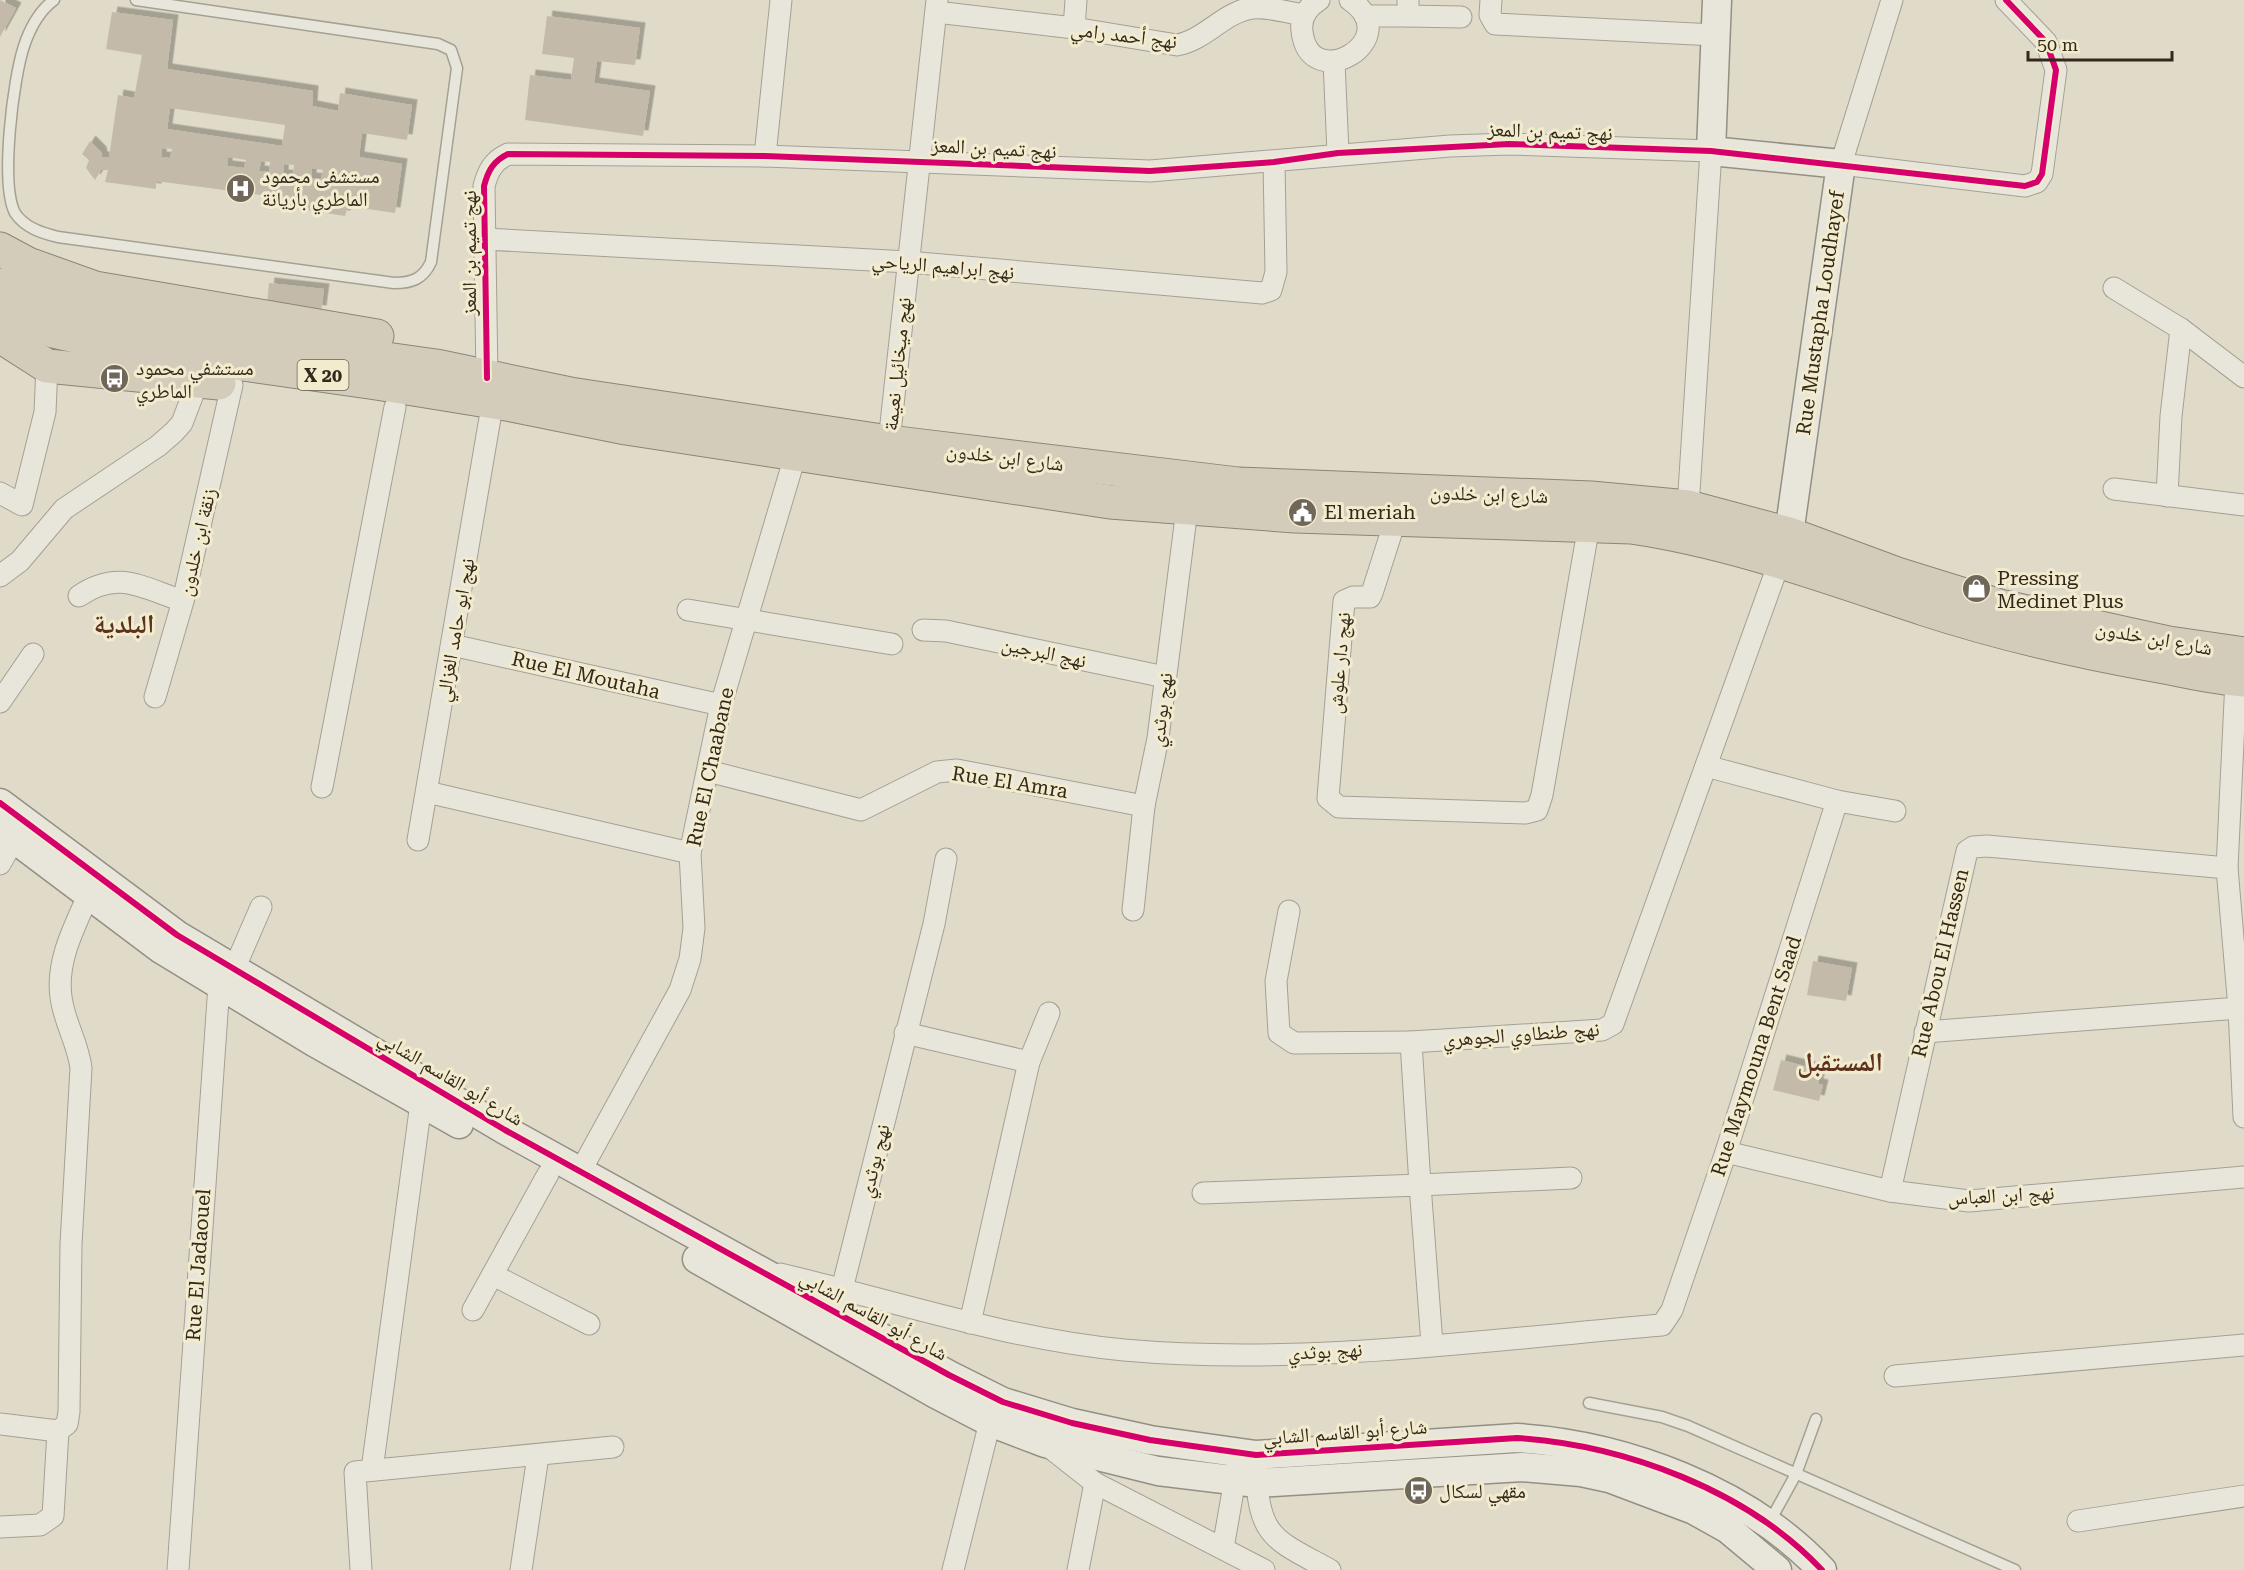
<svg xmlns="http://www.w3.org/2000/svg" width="2244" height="1570" font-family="'Roboto Serif','Noto Naskh Arabic',serif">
	<defs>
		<filter id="shadow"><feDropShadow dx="5.5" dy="-5.5" stdDeviation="0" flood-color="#0004"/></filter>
	</defs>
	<rect width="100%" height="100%" fill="#e0dbc9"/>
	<g fill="#c4baaa" fill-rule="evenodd" filter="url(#shadow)">
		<path d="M0,0l16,8 -16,29z"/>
		<path d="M112,12l61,8 -6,49 146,22 -1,15 26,5 2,-18 72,12 -5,35 -45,-7 -3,24 43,7 -7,49 -47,-7 -3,10 -70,-11 1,-8 -120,-16v8l-51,-7 3,-12h-7l-6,10 -9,-12 3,-8 -7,-6 8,-13 11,11 1,5h7l9,-62 16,3 8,-43 -36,-6zM170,108l115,17 -3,21 -115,-17zM162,148l10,1 -2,9 -9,-1zM228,157l18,3 -2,8 -17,-2zM261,161l9,1 -1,10 -10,-1zM284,164l10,1 -1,11 -10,-1zM312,168l11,2 -2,9 -10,-1zM362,175l9,2 -2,9 -9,-1z"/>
		<path d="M547,16l93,12 -5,37 -38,-4 -3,22 56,8 -7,45 -118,-16 5,-45 41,5 3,-22 -32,-4z"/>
		<path d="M269,283l55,6 -3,22 -54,-7z"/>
		<path d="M1813,961l39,7 -6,33 -39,-6z"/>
		<path d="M1781,1060l40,10 -3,14 5,1 -4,16 -46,-11z"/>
	</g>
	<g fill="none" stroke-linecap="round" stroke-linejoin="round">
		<defs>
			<g id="lane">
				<path d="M54,0c-15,11 -24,28 -30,46 -11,33 -24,138 -9,167 10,15 27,20 43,24l336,46c18,0 29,-4 37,-21l26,-194 -6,-18 -13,-6 -302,-44"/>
				<path d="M1589,1403l73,14 26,9 327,144"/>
				<path d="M1769,1523l27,-49 20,-55"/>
			</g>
			<g id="street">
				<path d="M1319,0c-11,7 -19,17 -17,31 7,66 106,8 48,-31"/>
				<path d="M1408,0v16l53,1"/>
				<path d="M1491,0l-1,15 5,9 220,11"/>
				<path d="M1892,0l-51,164 184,22 12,-4 5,-8 14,-104 -10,-28 -40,-42"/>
				<path d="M936,12l138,16 103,17c28,-5 47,-33 75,-37 16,-2 36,5 52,7"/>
				<path d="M1365,16h43"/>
				<path d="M1074,28l2,-28"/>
				<path d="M1334,61l4,92"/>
				<path d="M765,156l16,-156"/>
				<path d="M485,239l423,23 354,31 9,-3 5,-18 -2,-110"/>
				<path d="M2114,288l67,41 63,48"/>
				<path d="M487,378l-3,-192c4,-15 9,-25 24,-32l257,2 385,15 300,-25 59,-2 202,7 -23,356"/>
				<path d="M889,442l48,-442"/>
				<path d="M2114,489l130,16"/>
				<path d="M0,493l22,12 23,-93 2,-46"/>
				<path d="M2167,496l4,-80 10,-87"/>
				<path d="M1396,518l-24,75 -2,4h-17l-9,4 -16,197 11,9 186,6 12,-3 5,-15 47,-270"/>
				<path d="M0,576l20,-15 44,-52 94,-63 16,-14 8,-9 16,-42"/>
				<path d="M79,596c40,-27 63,-8 104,5"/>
				<path d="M688,610l204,34"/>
				<path d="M923,630l23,1 219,46"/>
				<path d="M452,645l269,60"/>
				<path d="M2236,680l-9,188 12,140 5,109"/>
				<path d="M155,697l28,-96 49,-216"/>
				<path d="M0,702l33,-48"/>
				<path d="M1706,766l131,35 58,10"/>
				<path d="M708,771l153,39 76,-38 20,-2 187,36"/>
				<path d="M322,787l73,-380"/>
				<path d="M427,792l263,61"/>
				<path d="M418,840l72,-422"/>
				<path d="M0,864l14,-25"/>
				<path d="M1133,910l11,-104 14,-68 29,-229"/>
				<path d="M1289,911l-13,70 3,52 15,10 117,-1"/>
				<path d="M1925,1032l314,-24"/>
				<path d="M905,1033l124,29"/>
				<path d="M1726,1152l164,39 79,10 275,-24"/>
				<path d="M580,1172l100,-182 10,-31 4,-31 -4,-75 31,-148 75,-252"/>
				<path d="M1571,1178l-151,7 -9,-143 191,-12 11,-6 167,-464"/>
				<path d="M1890,1191l77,-340 6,-4 14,-1 240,22"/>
				<path d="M1203,1193l217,-8 12,159"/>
				<path d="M780,1274c115,27 227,65 344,76 179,16 360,-10 538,-25l10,-15 54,-158 111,-351"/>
				<path d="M493,1275l96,49"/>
				<path d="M836,1299l6,-10 92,-365 12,-65"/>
				<path d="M473,1310l75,-136"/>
				<path d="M970,1323l59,-261 20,-49"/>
				<path d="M1895,1376l349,-31"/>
				<path d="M0,1424l58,7"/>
				<path d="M1048,1446l47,37 169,87"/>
				<path d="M1256,1469c3,70 18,70 74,101"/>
				<path d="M372,1470l49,-367 4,-14"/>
				<path d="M2078,1521l166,-25"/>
				<path d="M0,1527l40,-2 13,-9 5,-85 9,-7 2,-12 2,-168 10,-176c-3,-25 -17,-46 -20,-71 -5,-36 13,-69 27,-101"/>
				<path d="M1223,1548l14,-80"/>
				<path d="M178,1570l41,-585 16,-18 26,-60"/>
				<path d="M361,1570l-6,-98 258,-25"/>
				<path d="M521,1570l17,-114"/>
				<path d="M953,1570l37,-148"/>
				<path d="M1078,1570l17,-87"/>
			</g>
			<g id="secondary">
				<path d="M1717,0l-6,151 130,13 -52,370 -7,22"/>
				<path d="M0,803l177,132 328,195 444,245 54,27 69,21 78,17 106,15 261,-17c107,7 230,52 305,132"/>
				<path d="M0,828l161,121 153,93 145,82"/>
				<path d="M697,1259l239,135 54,28 55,21 113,28 99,12 265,-16 59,5 28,6 85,32 34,19 49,41"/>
			</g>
			<g id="highway">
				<path d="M0,249l28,15 67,24 282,48"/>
				<path d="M0,285l59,22 64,15 313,44 134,28 319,48 349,42 353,14 97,9 101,27 108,40 103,32 169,37 75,11"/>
				<path d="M0,312l53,19 70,16 253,36 136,22 114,23 484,74 185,14 336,11c102,15 196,50 293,82 77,25 155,43 235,57 28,5 56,12 85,14"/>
				<path d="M0,336l47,30 172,17"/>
			</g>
		</defs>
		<use href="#lane" stroke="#a5a093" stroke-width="13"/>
		<use href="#street" stroke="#a5a093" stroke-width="23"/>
		<use href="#secondary" stroke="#948f83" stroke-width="31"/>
		<use href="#highway" stroke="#8a8579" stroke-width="35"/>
		<use href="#lane" stroke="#e8e5da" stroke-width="10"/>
		<use href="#street" stroke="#e8e5da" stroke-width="21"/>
		<use href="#secondary" stroke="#e8e5da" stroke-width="28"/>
		<use href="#highway" stroke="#d3ccba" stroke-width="33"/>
		<defs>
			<g id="cycleway">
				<path d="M487,378l-3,-192c4,-15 9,-25 24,-32l257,2 385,15 124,-9 64,-9 171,-9 202,7 314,35 12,-4 5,-8 14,-104 -10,-28 -40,-42"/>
				<path d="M0,803l177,132 328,195 444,245 54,27 69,21 78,17 106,15 261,-17c107,7 230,52 305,132"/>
			</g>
		</defs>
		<use href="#cycleway" stroke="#f2ebce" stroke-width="10"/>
		<use href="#cycleway" stroke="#d6006c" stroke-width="6"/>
	</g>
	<defs>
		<symbol id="hospital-disc" viewBox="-11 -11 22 22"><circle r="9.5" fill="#6f6759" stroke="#f2ebce"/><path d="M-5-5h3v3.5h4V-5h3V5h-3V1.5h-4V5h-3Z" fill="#fff"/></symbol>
		<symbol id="bus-disc" viewBox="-11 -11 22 22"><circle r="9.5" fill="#6f6759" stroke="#f2ebce"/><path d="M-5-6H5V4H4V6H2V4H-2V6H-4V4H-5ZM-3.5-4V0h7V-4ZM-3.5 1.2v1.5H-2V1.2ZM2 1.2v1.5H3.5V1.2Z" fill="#fff"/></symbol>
		<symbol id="civic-disc" viewBox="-11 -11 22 22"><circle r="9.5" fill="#6f6759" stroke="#f2ebce"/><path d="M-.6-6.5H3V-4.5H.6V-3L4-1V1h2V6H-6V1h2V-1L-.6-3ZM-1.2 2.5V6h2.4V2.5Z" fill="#fff"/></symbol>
		<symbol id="shop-disc" viewBox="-11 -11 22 22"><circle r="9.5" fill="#6f6759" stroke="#f2ebce"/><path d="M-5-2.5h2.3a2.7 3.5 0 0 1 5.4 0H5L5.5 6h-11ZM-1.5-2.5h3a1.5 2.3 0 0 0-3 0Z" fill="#fff"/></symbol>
	</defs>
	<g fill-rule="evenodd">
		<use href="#hospital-disc" x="224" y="172" width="33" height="33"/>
		<use href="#bus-disc" x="98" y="362" width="33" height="33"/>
		<use href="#civic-disc" x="1286" y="496" width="33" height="33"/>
		<use href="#shop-disc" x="1960" y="572" width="33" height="33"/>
		<use href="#bus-disc" x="1402" y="1474" width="33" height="33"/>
	</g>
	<g text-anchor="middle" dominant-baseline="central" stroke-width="6" stroke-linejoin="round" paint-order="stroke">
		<rect fill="#f2ebce" stroke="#6c6351" stroke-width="1.5" x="297.5" y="360" width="51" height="30" rx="4.5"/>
		<g font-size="18" font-weight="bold" fill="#32291c">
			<text x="323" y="375">X 20</text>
		</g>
		<g font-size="20" fill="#32291c" stroke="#f2ebce">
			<text transform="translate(1124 35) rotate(7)">نهج أحمد رامي</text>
			<text transform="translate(1550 131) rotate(2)">نهج تميم بن المعز</text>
			<text transform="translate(994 148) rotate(3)">نهج تميم بن المعز</text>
			<text transform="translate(469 253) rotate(-90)">نهج تميم بن المعز</text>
			<text transform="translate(943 266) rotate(5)">نهج ابراهيم الرياحي</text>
			<text transform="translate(1820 313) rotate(-82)">Rue Mustapha Loudhayef</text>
			<text transform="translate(897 364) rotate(-84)">نهج ميخائيل نعيمة</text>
			<text transform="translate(1005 457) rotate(7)">شارع ابن خلدون</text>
			<text transform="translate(1489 494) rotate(2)">شارع ابن خلدون</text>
			<text transform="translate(197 542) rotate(-77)">زنقة ابن خلدون</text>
			<text transform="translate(455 630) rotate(-80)">نهج ابو حامد الغزالي</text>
			<text transform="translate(2154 638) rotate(10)">شارع ابن خلدون</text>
			<text transform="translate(1044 652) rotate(12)">نهج البرجين</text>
			<text transform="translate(1339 663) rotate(-85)">نهج دار علوش</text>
			<text transform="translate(586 675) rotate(13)">Rue El Moutaha</text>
			<text transform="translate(1161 710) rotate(-83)">نهج بوثدي</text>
			<text transform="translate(710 767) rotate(-78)">Rue El Chaabane</text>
			<text transform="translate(1010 782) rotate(9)">Rue El Amra</text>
			<text transform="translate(1940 963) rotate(-77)">Rue Abou El Hassen</text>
			<text transform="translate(1521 1034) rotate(-4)">نهج طنطاوي الجوهري</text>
			<text transform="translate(1756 1056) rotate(-72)">Rue Maymouna Bent Saad</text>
			<text transform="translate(451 1078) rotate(31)">شارع أبو القاسم الشابي</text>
			<text transform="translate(874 1161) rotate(-76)">نهج بوثدي</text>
			<text transform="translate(2001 1195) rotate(-3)">نهج ابن العباس</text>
			<text transform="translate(198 1265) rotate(-86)">Rue El Jadaouel</text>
			<text transform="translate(874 1315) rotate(29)">شارع أبو القاسم الشابي</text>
			<text transform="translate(1325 1351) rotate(-3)">نهج بوثدي</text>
			<text transform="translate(1345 1432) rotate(-4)">شارع أبو القاسم الشابي</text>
		</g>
		<g font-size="20" fill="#32291c" stroke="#f2ebce" text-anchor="start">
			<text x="262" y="176">مستشفى محمود<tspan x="262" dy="23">الماطري بأريانة</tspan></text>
			<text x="136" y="368">مستشفي محمود<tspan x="136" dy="23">الماطري</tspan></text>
			<text x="1324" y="512">El meriah</text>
			<text x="1997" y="578">Pressing<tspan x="1997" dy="23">Medinet Plus</tspan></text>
			<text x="1439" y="1491">مقهي لسكال</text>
		</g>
		<g font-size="26" font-weight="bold" fill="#5c311e" stroke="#f2ebce">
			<text x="124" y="624">البلدية</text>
			<text x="1840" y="1062">المستقبل</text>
		</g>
	</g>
	<path d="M2028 51v9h144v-9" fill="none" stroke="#32291c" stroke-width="3"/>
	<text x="2037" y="51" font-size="18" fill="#32291c" stroke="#f2ebce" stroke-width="4.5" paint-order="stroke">50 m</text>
</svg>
